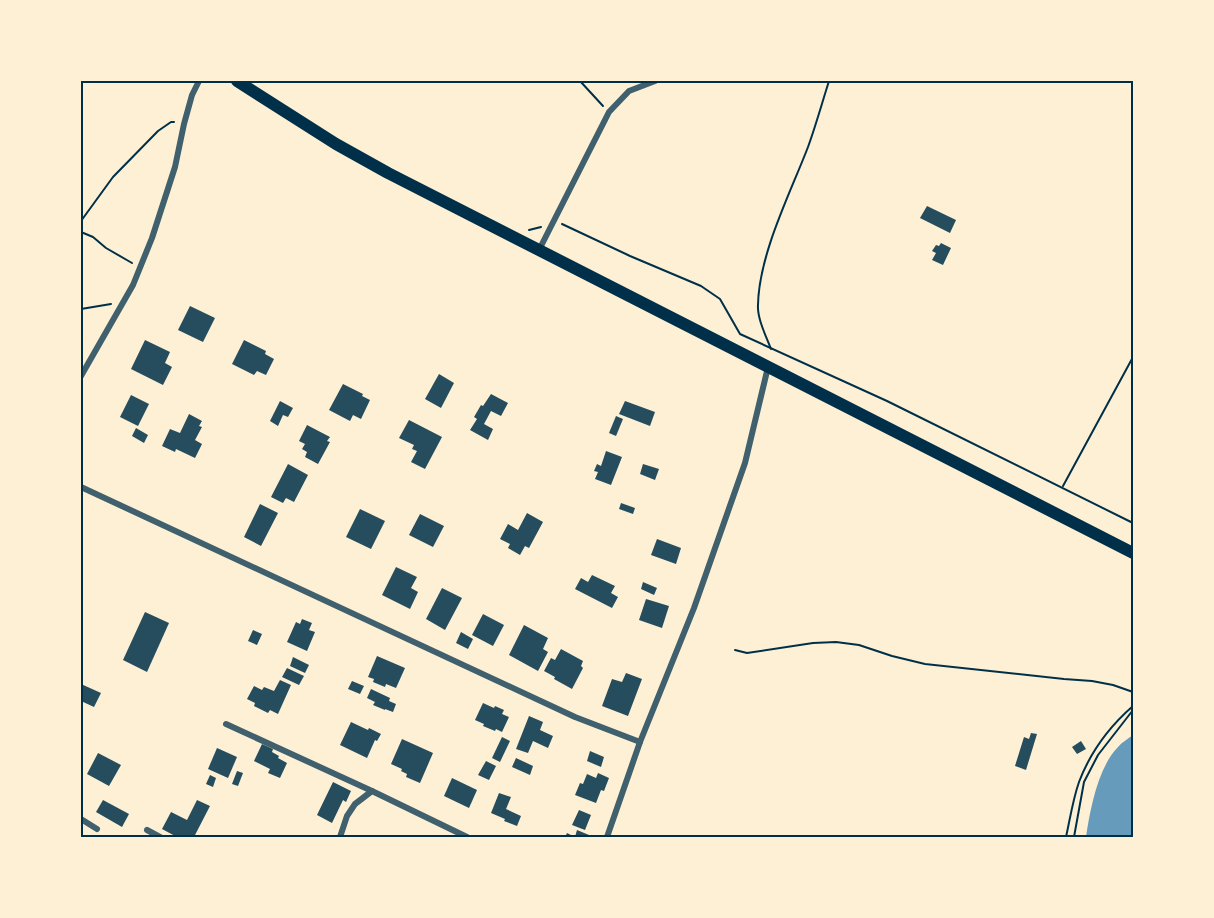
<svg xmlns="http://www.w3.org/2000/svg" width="1214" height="918" font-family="'Nunito Sans',sans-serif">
	<rect width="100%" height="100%" fill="#fdf0d5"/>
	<path fill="#669bbc" d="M1133,735v102h-47c4,-27 12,-70 32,-90 4,-5 10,-8 15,-12z"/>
	<g fill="#264d5e">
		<path d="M927,206l29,14 -6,13 -30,-15z"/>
		<path d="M941,243l10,5 -8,17 -11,-5 4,-7 -4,-2 4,-6 3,1z"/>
		<path d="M190,306l25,12 -12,24 -25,-12z"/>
		<path d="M145,340l25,12 -5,11 7,4 -9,18 -32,-16z"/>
		<path d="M244,340l22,11 -1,3 9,5 -8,16 -9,-4 -3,4 -22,-11z"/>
		<path d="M439,374l15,9 -13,25 -16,-9z"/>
		<path d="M343,384l20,10 -1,2 8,4 -9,19 -8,-4 -3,6 -21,-11z"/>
		<path d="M491,394l17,9 -7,13 -10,-5 -7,13 9,5 -5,11 -18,-10 7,-11 -3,-2 7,-12 2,1z"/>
		<path d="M131,395l18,9 -11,22 -18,-9z"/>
		<path d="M280,401l13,7 -5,9 -5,-2 -5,11 -8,-5z"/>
		<path d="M625,401l30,11 -5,14 -31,-12z"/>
		<path d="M189,414l13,7 -3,5 3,1 -7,13 7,4 -7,14 -19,-9 -1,3 -13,-6 8,-17 10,4z"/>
		<path d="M616,416l7,3 -7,17 -7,-3z"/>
		<path d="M409,420l33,17 -17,32 -14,-7 6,-11 -5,-2 2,-4 -15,-7z"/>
		<path d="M307,425l23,12 -3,4 3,1 -12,22 -13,-7 2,-5 -5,-3 3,-5 -6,-3z"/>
		<path d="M136,428l12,7 -4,8 -12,-7z"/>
		<path d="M606,451l16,6 -11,28 -16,-6 3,-7 -4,-1 3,-7 4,2z"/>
		<path d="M288,464l20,11 -14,27 -8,-4 -3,5 -12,-6z"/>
		<path d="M643,464l16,5 -4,11 -15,-6z"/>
		<path d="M621,503l14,5 -2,6 -14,-5z"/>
		<path d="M260,504l18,9 -17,33 -17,-9z"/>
		<path d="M360,509l25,12 -14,28 -25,-12z"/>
		<path d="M527,513l16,9 -14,26 -4,-2 -5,9 -12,-7 2,-4 -10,-5 8,-15 10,6z"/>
		<path d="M420,514l24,12 -11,21 -24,-12z"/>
		<path d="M657,539l24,9 -5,16 -25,-9z"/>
		<path d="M396,567l21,10 -6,11 7,4 -8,17 -28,-14z"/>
		<path d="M592,575l23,11 -4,7 7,4 -6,11 -37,-19 6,-11 7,4z"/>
		<path d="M643,582l14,6 -3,7 -13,-6z"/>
		<path d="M442,588l20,10 -17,32 -19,-11z"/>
		<path d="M646,599l23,7 -7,22 -23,-8z"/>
		<path d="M145,612l24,11 -22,49 -24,-12z"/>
		<path d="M483,614l21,11 -11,21 -21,-11z"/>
		<path d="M302,619l10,4 -3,7 6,2 -8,19 -20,-9 9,-20 4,2z"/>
		<path d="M524,625l24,13 -5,11 5,3 -10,19 -29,-16z"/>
		<path d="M253,630l9,4 -5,11 -9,-4z"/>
		<path d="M461,632l12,7 -5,10 -12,-6z"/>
		<path d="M561,649l22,12 -2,5 2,2 -11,21 -18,-10 1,-2 -11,-6 7,-13 4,2z"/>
		<path d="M377,656l28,12 -9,20 -10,-4 -1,3 -12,-5 1,-3 -6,-2z"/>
		<path d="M293,657l16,8 -4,8 -15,-7z"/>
		<path d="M287,668l17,8 -5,9 -17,-8z"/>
		<path d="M626,673l16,6 -14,37 -26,-10 10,-27 10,3z"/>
		<path d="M280,680l11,5 -13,29 -8,-4 -2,3 -14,-7 1,-3 -8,-4 7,-13 8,4 2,-3 10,4z"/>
		<path d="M352,681l12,5 -4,8 -12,-5z"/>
		<path d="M81,684l20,9 -7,14 -13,-6z"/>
		<path d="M371,689l19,9 -1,3 7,3 -3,8 -8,-3v1l-12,-5 2,-3 -8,-4z"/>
		<path d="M483,703l11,5 1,-2 9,4 -2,4 7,3 -7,15 -6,-3 -1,2 -12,-5 1,-2 -9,-4z"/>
		<path d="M529,716l14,6 -3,8 13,6 -5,12 -15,-7 -5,12 -12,-4z"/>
		<path d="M351,722l17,8 1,-2 12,6 -4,7 -2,-1 -8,18 -27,-13z"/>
		<path d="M1031,733l6,1 -11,36 -11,-4 9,-29 5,2z"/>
		<path d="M502,737l8,4 -10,21 -8,-4z"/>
		<path d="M402,739l31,14 -13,30 -14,-6 1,-3 -6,-3 1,-2 -11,-5z"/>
		<path d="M1081,741l5,8 -9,5 -5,-7z"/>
		<path d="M262,744l11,5 -1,3 7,4 -1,2 9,5 -7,15 -12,-5 2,-4 -16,-8z"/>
		<path d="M217,748l20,9 -9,21 -20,-9z"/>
		<path d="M590,751l14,6 -3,10 -14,-6z"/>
		<path d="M98,753l23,12 -12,21 -22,-12z"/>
		<path d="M516,758l17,8 -3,9 -18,-8z"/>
		<path d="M486,761l10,5 -7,14 -11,-5z"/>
		<path d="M237,771l6,2 -5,13 -6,-2z"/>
		<path d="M598,773l11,5 -5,13 -3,-1 -5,13 -21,-8 5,-12 3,1 4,-10 9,4z"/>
		<path d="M210,775l6,3 -3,9 -7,-3z"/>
		<path d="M452,778l25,12 -8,18 -25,-12z"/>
		<path d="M333,782l18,9 -5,11 -3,-2 -11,23 -15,-8z"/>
		<path d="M499,793l12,4 -5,12 15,7 -4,10 -13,-5 1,-2 -14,-6z"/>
		<path d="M103,800l26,14 -7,13 -26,-15z"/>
		<path d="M197,800l13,6 -16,31h-17l-15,-8 9,-17 16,8z"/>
		<path d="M579,810l12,5 -6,15 -13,-5z"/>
		<path d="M577,830l12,5 -1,2h-23l2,-4 8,4z"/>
	</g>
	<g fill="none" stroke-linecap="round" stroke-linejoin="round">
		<g stroke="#003049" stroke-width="2">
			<path d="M580,81l23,25"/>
			<path d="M81,221l32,-44 45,-46 13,-9h3"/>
			<path d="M562,224l68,32 71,30 19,13 20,35 147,67 246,122"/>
			<path d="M529,230l12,-3"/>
			<path d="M81,232l12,5 13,11 26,15"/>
			<path d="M81,309l30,-5"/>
			<path d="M771,349c-5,-13 -14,-31 -13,-44 1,-51 32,-111 50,-158 8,-22 14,-44 21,-66"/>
			<path d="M1063,486l70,-129"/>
			<path d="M735,650l12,3 66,-10 23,-1 23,3 33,11 33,8 139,15 28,2 21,4 20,7"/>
			<path d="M1066,837c4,-18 7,-38 13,-55 11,-29 31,-56 54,-76"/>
			<path d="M1074,837l10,-55 14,-27 35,-45"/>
		</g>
		<g stroke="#3f606c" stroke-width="6">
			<path d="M539,250l70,-138 20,-21 26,-10"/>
			<path d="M81,376l52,-91 19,-47 23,-71 9,-43 8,-29 7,-14"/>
			<path d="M81,487l494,230 65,25"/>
			<path d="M226,724l146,67"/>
			<path d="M81,819l16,10"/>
			<path d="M147,830l13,7"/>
			<path d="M340,837l7,-21 8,-12 17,-13 95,46"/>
			<path d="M607,837l33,-95 54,-134 51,-145 23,-96"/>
		</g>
		<path stroke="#003049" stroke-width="12" d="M237,81l99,63 52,29 745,380"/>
	</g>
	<rect width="1214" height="918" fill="none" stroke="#fdf0d5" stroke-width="165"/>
	<rect x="82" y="82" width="1050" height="754" fill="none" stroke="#003049" stroke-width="2"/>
</svg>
